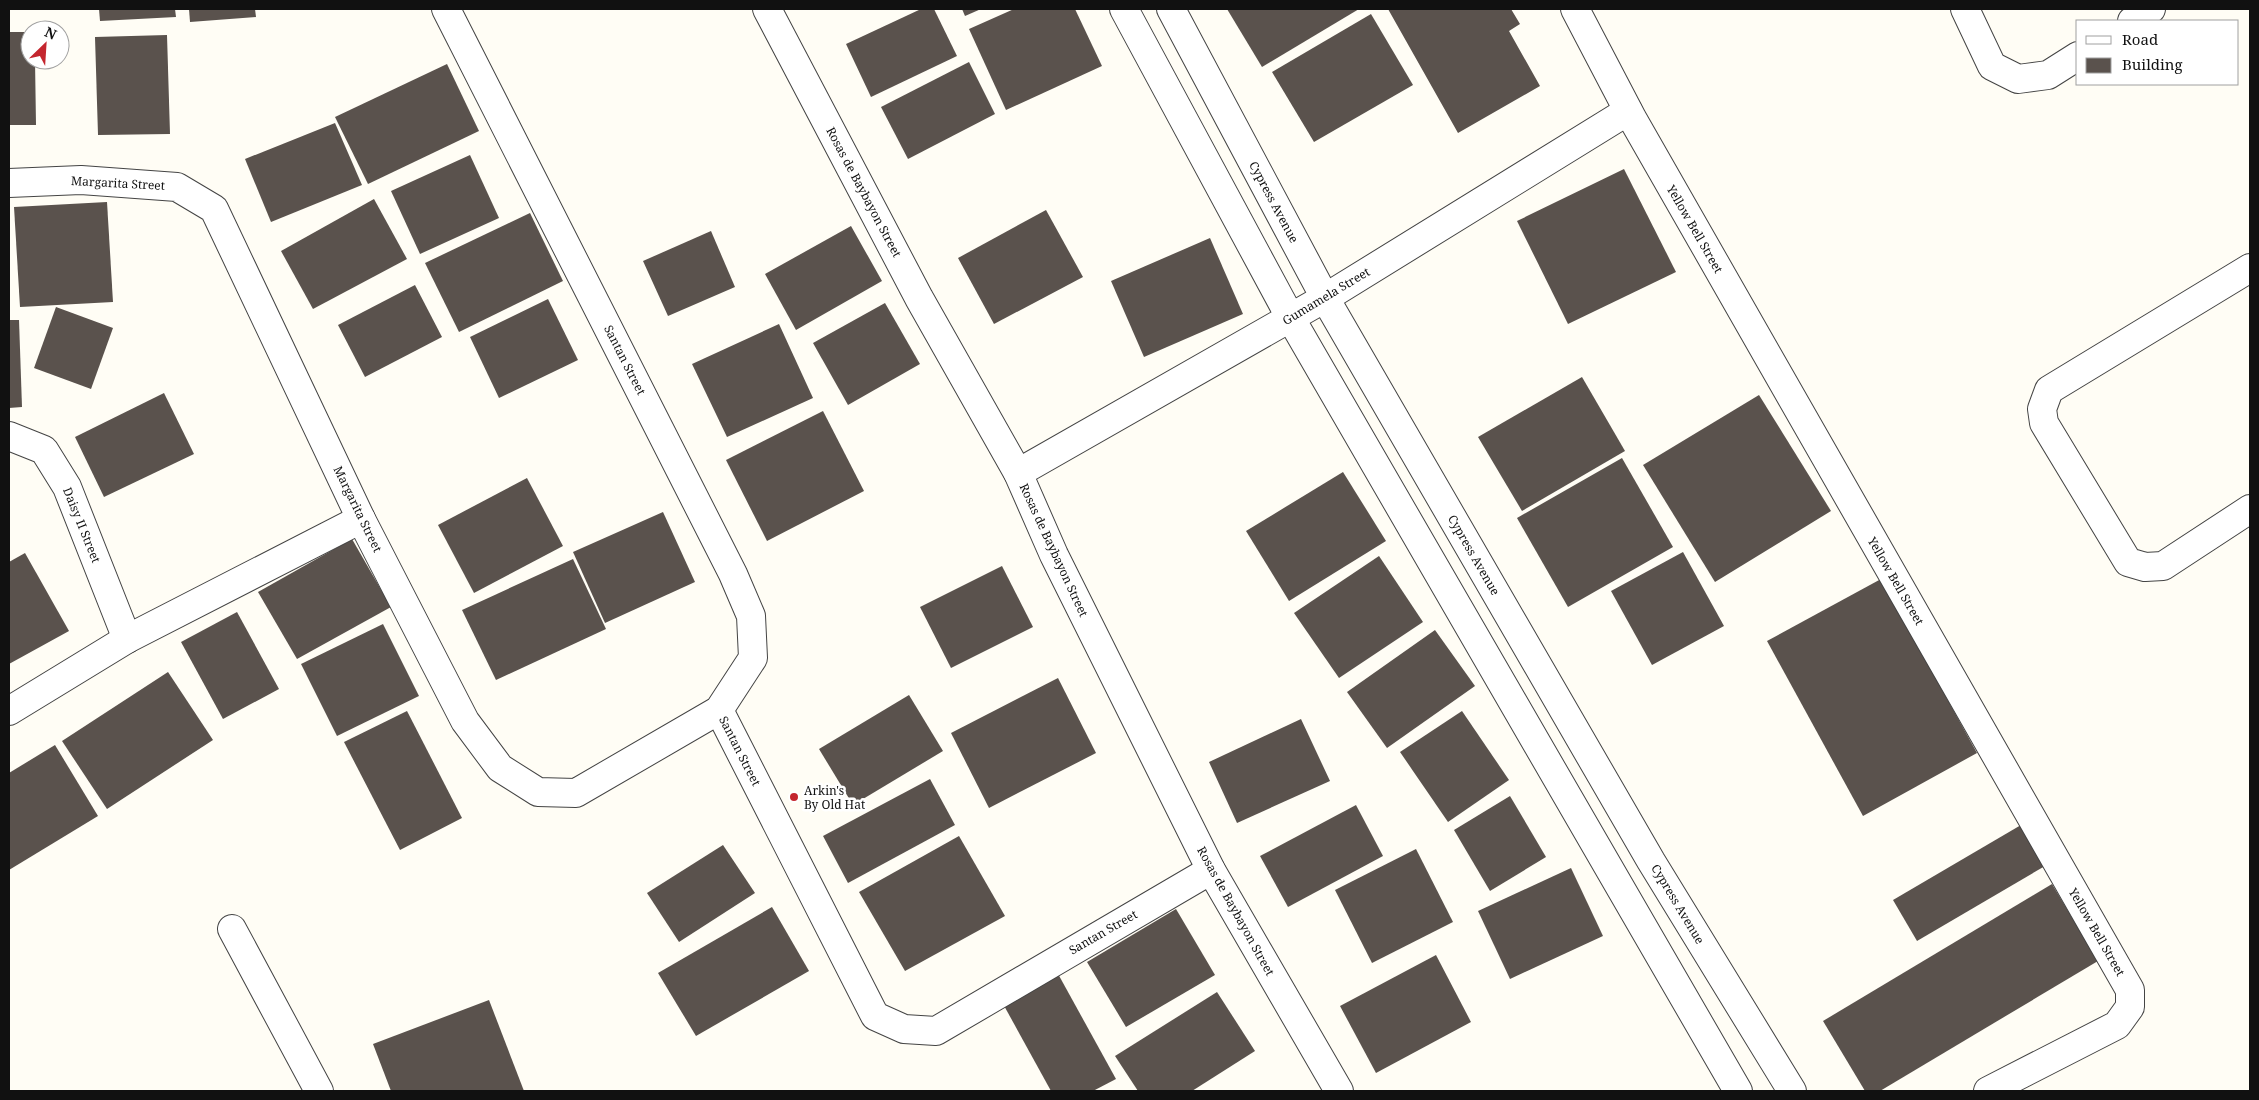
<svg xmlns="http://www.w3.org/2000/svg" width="2259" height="1100" font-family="'Noto Serif',serif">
	<rect width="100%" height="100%" fill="#fffdf5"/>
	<g fill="#5a524d">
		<path d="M99,9h76l1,8 -76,4z"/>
		<path d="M189,9h66l1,8 -66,5z"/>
		<path d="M921,9h13l23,47 -86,41 -25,-53z"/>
		<path d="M962,9h19l-16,7z"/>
		<path d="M1014,9h61l27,57 -96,44 -37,-81z"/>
		<path d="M1227,9h132l-97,58z"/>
		<path d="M1388,9h123l9,15 -11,7 31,55 -82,47z"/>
		<path d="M1371,14l42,71 -99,57 -42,-70z"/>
		<path d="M9,32h21v28h5l1,65h-27z"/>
		<path d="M167,35l3,99 -72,1 -3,-98z"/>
		<path d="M969,62l26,52 -87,45 -27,-52z"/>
		<path d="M447,64l32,67 -111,53 -33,-67z"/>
		<path d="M335,123l27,62 -91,37 -26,-63z"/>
		<path d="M470,155l29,63 -79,36 -29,-63z"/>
		<path d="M1624,169l52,103 -108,52 -51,-103z"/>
		<path d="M374,199l33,60 -94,50 -32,-58z"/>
		<path d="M107,202l6,100 -93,5 -6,-100z"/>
		<path d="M1046,210l37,67 -89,47 -36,-66z"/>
		<path d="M530,213l33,68 -104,51 -34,-69z"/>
		<path d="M851,226l31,55 -86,49 -31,-56z"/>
		<path d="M711,231l24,56 -67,29 -25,-55z"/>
		<path d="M1210,238l33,76 -99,43 -33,-76z"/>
		<path d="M415,285l27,52 -77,40 -27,-52z"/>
		<path d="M548,299l30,61 -79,38 -29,-61z"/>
		<path d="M885,303l35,61 -72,41 -35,-62z"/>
		<path d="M56,307l57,21 -22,61 -57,-21z"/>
		<path d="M9,320h10l3,87 -13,1z"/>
		<path d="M779,324l34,74 -86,39 -35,-73z"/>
		<path d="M1582,377l43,74 -103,60 -44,-74z"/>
		<path d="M164,393l30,61 -90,43 -29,-60z"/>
		<path d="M1759,395l72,116 -116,71 -72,-117z"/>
		<path d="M823,411l41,80 -97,50 -41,-81z"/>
		<path d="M1622,458l51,89 -105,60 -51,-89z"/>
		<path d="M1343,472l43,69 -97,60 -43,-70z"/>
		<path d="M527,478l36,68 -89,47 -36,-68z"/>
		<path d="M663,512l32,70 -90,41 -32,-71z"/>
		<path d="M352,539l39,68 -94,52 -39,-67z"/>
		<path d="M1683,552l41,74 -72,39 -41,-74z"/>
		<path d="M25,553l44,78 -60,33v-102z"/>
		<path d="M1379,556l44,66 -84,56 -45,-65z"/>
		<path d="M573,559l33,70 -110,51 -34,-70z"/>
		<path d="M1002,566l31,61 -82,41 -31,-61z"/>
		<path d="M1881,579l96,174 -114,63 -96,-175z"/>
		<path d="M237,612l42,77 -56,30 -42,-77z"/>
		<path d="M383,624l36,72 -82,40 -36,-72z"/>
		<path d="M1435,630l40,56 -88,62 -40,-56z"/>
		<path d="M168,672l45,68 -106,69 -45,-68z"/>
		<path d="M1058,678l38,75 -107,55 -38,-75z"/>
		<path d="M909,695l34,56 -90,54 -34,-56z"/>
		<path d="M407,711l55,107 -62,32 -56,-108z"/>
		<path d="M1462,711l47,69 -61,42 -48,-70z"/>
		<path d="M1301,719l29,62 -93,42 -28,-61z"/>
		<path d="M55,745l43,71 -89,54v-97z"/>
		<path d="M930,779l25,46 -107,58 -25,-47z"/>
		<path d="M1510,796l36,61 -56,34 -36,-61z"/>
		<path d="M1356,805l27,51 -95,51 -28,-51z"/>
		<path d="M2021,825l24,41 -128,75 -24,-41z"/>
		<path d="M959,836l46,80 -100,55 -46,-79z"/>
		<path d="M723,845l32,48 -76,49 -32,-49z"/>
		<path d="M1416,849l37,73 -81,41 -37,-73z"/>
		<path d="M1571,868l32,68 -93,43 -32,-68z"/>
		<path d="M2052,884l46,77 -218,130h-15l-42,-70z"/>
		<path d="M772,907l37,64 -113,65 -38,-63z"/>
		<path d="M1176,909l39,66 -89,52 -39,-65z"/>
		<path d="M1436,955l35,67 -95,51 -36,-67z"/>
		<path d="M1057,972l59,107 -23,12h-42l-49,-89z"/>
		<path d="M1217,992l38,59 -63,40h-54l-23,-35z"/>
		<path d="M489,1000l35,91h-133l-18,-47z"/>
	</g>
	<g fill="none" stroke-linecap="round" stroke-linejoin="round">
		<defs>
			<g id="street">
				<path d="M767,9l152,289 99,175 36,82 157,315 128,221"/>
				<path d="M1124,9l166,308 448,774"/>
				<path d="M1171,9l154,289 326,563 141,230"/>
				<path d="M1575,9l57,109 498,872v17l-13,18 -129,66"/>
				<path d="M1965,9l27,57 26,13 30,-4 30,-19"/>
				<path d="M2132,21l19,-12"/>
				<path d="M9,183l72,-3 96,7 37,22 147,310 104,202 35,47 38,24 38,1 143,-83 34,-52 -2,-42 -18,-42 -287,-565"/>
				<path d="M2250,268l-201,122 -7,19 2,14 84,139 17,5 18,-1 87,-57"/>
				<path d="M9,436l35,14 23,37 60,152"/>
				<path d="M1018,473l307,-175 303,-187"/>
				<path d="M719,710l156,306 29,13 32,2 275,-161"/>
				<path d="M9,711l118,-72 234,-120"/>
				<path d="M232,929l87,162"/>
			</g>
		</defs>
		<use href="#street" stroke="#444" stroke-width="30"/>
		<use href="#street" stroke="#fff" stroke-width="28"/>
	</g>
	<circle fill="#c4262e" stroke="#fff" stroke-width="2" cx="794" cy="797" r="5"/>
	<g text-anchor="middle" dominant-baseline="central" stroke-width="5" stroke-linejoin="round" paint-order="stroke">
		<g font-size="12" fill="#111" stroke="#fff">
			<text transform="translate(118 183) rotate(3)">Margarita Street</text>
			<text transform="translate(864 192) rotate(62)">Rosas de Baybayon Street</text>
			<text transform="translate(1274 202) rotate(62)">Cypress Avenue</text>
			<text transform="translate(1695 229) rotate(60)">Yellow Bell Street</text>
			<text transform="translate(1326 296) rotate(-31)">Gumamela Street</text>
			<text transform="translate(625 360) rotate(63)">Santan Street</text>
			<text transform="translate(358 509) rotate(64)">Margarita Street</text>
			<text transform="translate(82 525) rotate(68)">Daisy II Street</text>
			<text transform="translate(1054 550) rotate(65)">Rosas de Baybayon Street</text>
			<text transform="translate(1474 555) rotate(60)">Cypress Avenue</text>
			<text transform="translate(1896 581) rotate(60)">Yellow Bell Street</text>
			<text transform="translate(740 751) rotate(63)">Santan Street</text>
			<text transform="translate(1678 904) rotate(59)">Cypress Avenue</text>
			<text transform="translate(1236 911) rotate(61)">Rosas de Baybayon Street</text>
			<text transform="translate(1103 932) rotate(-30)">Santan Street</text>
			<text transform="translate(2097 932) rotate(60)">Yellow Bell Street</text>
		</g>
		<g font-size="12" fill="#111" stroke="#fff" text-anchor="start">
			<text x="804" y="790">Arkin's<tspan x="804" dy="14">By Old Hat</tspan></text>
		</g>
	</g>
	<rect width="2259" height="1100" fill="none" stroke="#111111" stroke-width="20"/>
	<rect x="2076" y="20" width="162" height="65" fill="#ffffff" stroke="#a0a0a0"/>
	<rect x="2086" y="36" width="25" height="8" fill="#ffffff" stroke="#a0a0a0"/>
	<text x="2122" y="45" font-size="15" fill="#111111">Road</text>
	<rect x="2086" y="58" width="25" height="15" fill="#5a524d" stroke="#a0a0a0"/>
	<text x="2122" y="70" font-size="15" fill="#111111">Building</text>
	<g transform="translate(45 45) rotate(25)"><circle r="24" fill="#ffffff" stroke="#a0a0a0"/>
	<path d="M0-4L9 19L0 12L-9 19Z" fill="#c4262e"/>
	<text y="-8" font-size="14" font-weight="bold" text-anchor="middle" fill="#111111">N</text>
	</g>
</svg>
